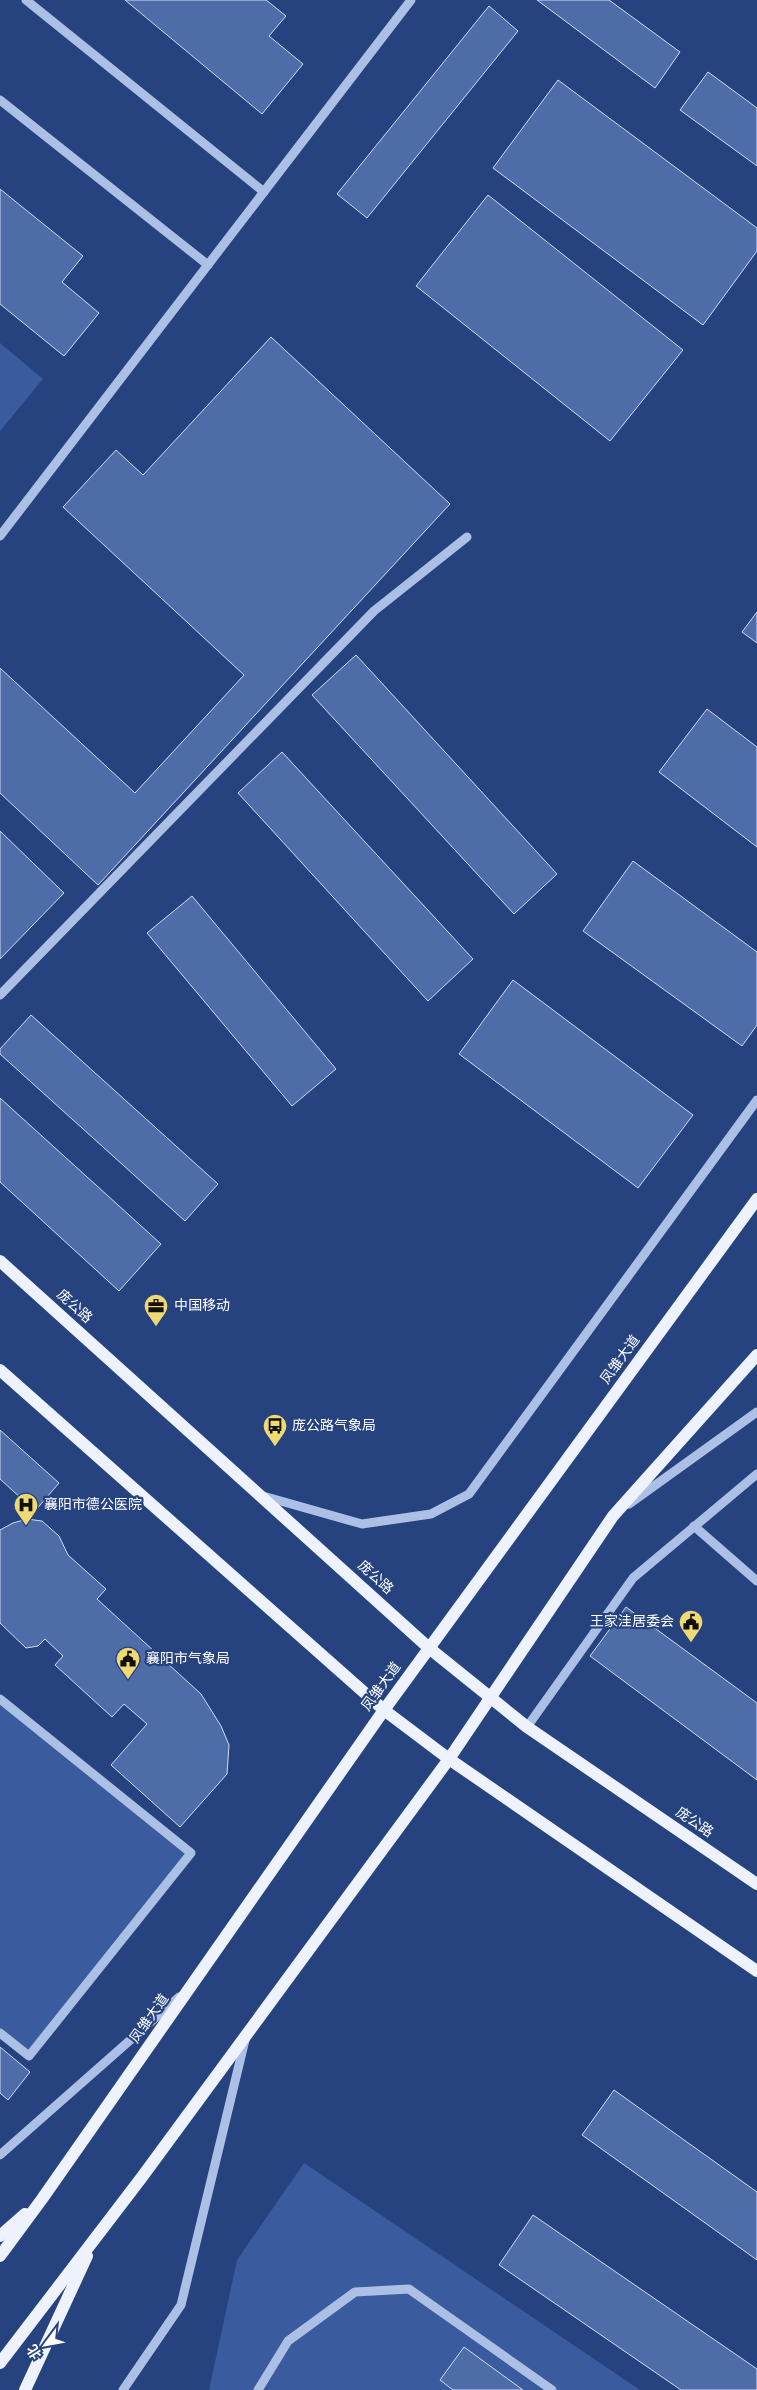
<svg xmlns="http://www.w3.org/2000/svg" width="757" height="2390" font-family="Overpass,'Noto Sans SC',sans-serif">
	<rect width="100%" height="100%" fill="#264380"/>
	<g fill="#3a5b9d">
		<path d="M0,343l43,36 -43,52z"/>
		<path d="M0,1699l191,154 -162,203 -29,-23z"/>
		<path d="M304,2163l336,227h-431l28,-130z"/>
	</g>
	<g fill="#4e6ca8" stroke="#d0dcf5">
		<path d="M125,0h141l20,16 -17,20 34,28 -41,50z"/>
		<path d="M537,0h72l71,52 -25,36z"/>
		<path d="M489,6l29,25 -151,187 -30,-24z"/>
		<path d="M708,72l49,36v58l-77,-56z"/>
		<path d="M558,80l199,148v23l-54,74 -210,-157z"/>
		<path d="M0,189l83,67 -21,26 37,31 -35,43 -64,-52z"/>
		<path d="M488,195l195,155 -73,91 -194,-155z"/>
		<path d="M271,337l179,167 -352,381 -98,-92v-125l135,125 109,-118 -181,-168 53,-57 27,25z"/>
		<path d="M757,612v31l-15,-11z"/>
		<path d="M356,655l201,219 -43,40 -202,-219z"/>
		<path d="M707,709l50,38v100l-98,-75z"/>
		<path d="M282,752l191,207 -45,42 -190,-208z"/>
		<path d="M0,831l64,62 -64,66z"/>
		<path d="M633,861l124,91v73l-15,21 -159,-115z"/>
		<path d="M192,896l144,173 -44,37 -145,-173z"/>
		<path d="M513,980l180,135 -55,73 -179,-134z"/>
		<path d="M31,1015l187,169 -33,37 -185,-167v-5z"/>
		<path d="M0,1098l161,146 -42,47 -119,-109z"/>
		<path d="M0,1430l59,53 -24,28 -35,-32z"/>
		<path d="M27,1519l15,2 17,15 9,19 38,34 -9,10 104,95 20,32 8,19 -2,29 -47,53 -69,-62 36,-41 -23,-20 -12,13 -57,-52 8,-9 -18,-17 -7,7 -12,2 -26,-25v-93l13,-7z"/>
		<path d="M626,1607l131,96v77l-167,-124z"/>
		<path d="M0,2047l30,25 -22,28 -8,-7z"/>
		<path d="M614,2090l143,102v68l-175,-125z"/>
		<path d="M533,2215l224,154v21h-76l-182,-125z"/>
		<path d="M464,2347l59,43h-70l-13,-10z"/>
	</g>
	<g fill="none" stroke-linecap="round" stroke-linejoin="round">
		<g stroke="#acc0e6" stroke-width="9">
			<path d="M26,0l238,192"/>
			<path d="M0,100l208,165"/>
			<path d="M0,536l411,-536"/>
			<path d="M0,995l374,-384 93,-74"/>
			<path d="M263,1496l99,28 69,-10 38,-20 288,-394"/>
			<path d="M629,1504l128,-92"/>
			<path d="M694,1526l63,55"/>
			<path d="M0,1699l191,154 -162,203 -29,-23"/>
			<path d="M527,1727l106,-149 124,-104"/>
			<path d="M0,2155l179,-158"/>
			<path d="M123,2390l58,-85 64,-265"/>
			<path d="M258,2390l30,-49 67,-49 54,-3 143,101"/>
		</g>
		<g stroke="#edf2fd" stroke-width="12">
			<path d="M0,1261l429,387 98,79 230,157"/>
			<path d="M0,1370l384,340 65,49 308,212"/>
			<path d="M0,2236l25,-22"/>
			<path d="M0,2256l42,-57 342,-489 373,-511"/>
			<path d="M0,2363l142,-186 307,-418 164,-243 144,-161"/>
			<path d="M25,2390l62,-134"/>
		</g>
	</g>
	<defs>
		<symbol id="office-pin" viewBox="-11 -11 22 30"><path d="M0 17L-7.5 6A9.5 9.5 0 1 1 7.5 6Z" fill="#efd971" stroke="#264380"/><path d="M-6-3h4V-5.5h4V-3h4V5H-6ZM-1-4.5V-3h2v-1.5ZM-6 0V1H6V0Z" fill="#111"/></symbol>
		<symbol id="bus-pin" viewBox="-11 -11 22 30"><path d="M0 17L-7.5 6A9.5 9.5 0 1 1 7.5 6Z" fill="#efd971" stroke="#264380"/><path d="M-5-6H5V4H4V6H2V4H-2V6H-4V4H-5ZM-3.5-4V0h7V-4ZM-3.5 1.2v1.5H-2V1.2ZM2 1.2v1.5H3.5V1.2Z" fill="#111"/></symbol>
		<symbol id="hospital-pin" viewBox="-11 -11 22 30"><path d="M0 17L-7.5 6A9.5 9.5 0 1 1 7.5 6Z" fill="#efd971" stroke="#264380"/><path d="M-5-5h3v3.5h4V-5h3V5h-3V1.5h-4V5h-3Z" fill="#111"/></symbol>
		<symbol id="civic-pin" viewBox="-11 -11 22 30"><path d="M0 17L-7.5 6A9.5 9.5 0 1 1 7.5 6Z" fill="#efd971" stroke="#264380"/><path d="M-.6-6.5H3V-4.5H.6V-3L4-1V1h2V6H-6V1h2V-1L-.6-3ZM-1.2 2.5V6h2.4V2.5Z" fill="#111"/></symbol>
	</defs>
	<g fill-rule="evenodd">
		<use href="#office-pin" x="142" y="1292" width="28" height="38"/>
		<use href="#bus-pin" x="261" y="1412" width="28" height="38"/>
		<use href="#hospital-pin" x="12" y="1491" width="28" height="38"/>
		<use href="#civic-pin" x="677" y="1608" width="28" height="38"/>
		<use href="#civic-pin" x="114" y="1645" width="28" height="38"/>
	</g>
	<g text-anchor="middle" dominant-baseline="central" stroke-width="4.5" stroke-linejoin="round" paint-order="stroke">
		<g font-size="14" fill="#fff" stroke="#264380" text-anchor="start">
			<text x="174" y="1306">中国移动</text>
			<text x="292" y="1426">庞公路气象局</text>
			<text x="44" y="1505">襄阳市德公医院</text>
			<text x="674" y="1622" text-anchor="end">王家洼居委会</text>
			<text x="146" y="1659">襄阳市气象局</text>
		</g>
		<g font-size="14" fill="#fff" stroke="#264380">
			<text transform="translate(74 1307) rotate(42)">庞公路</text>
			<text transform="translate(621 1360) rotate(-54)">凤雏大道</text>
			<text transform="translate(375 1578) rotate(42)">庞公路</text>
			<text transform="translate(382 1687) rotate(-54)">凤雏大道</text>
			<text transform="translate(694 1823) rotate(34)">庞公路</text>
			<text transform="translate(150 2019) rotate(-55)">凤雏大道</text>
		</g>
	</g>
	<g transform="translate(45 2345) rotate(238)" stroke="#264380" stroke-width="4" paint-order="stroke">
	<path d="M0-4L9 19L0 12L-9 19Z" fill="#ffffff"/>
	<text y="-8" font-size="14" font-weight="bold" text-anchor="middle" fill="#ffffff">北</text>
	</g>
</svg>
